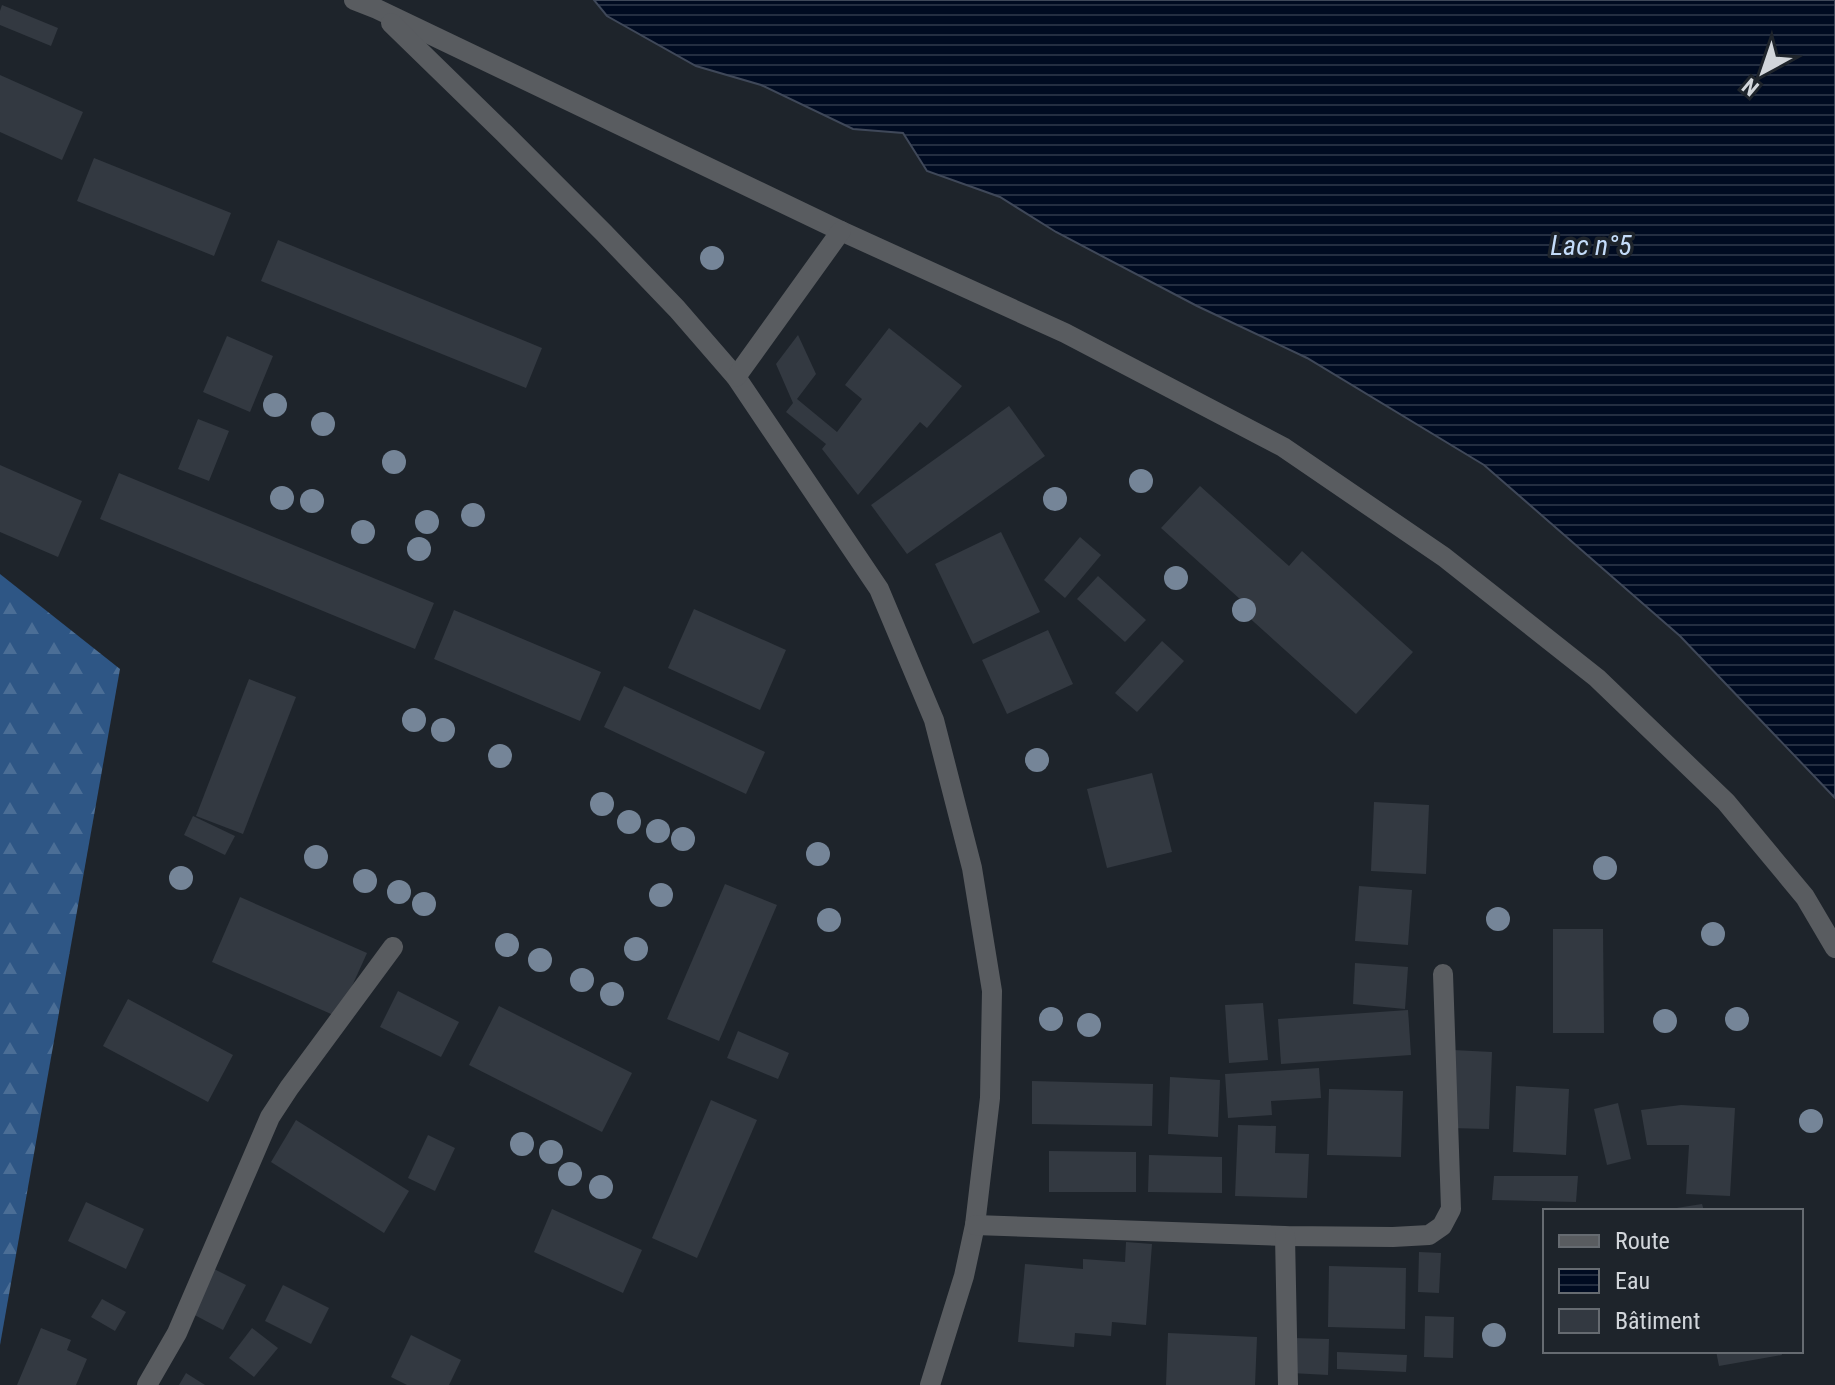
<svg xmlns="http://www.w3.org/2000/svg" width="1835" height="1385" font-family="'Roboto Condensed',sans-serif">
	<defs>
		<pattern id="forest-firs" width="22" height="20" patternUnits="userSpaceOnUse" patternTransform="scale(2)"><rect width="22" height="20" fill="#2e5685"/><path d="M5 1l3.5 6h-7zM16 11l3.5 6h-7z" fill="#4b6e96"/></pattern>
		<pattern id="water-rules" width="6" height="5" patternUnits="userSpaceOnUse" patternTransform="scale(2)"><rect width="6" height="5" fill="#000b21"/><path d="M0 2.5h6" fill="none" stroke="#242e41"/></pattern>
	</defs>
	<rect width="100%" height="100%" fill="#1e242b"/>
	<path fill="url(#forest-firs)" d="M0,574l120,95 -120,676z"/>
	<path fill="url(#water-rules)" stroke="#3f4859" stroke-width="2" d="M594,0h1241v798l-155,-162 -196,-171 -177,-107 -110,-52 -141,-74 -56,-35 -73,-26 -24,-38 -50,-4 -92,-44 -65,-19 -89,-50z"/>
	<g fill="#333941">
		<path d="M2,5l56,23 -7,18 -51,-21v-14z"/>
		<path d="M0,75l83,37 -21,48 -62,-28z"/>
		<path d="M94,158l137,55 -17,43 -137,-55z"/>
		<path d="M278,240l264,108 -16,40 -265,-107z"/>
		<path d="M889,328l73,58 -35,42 -7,-6 -62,73 -36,-46 4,-5 -40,-32 7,-9 -17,-39 22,-29 18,39 -19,25 40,33 25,-33 -17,-14z"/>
		<path d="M227,336l46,20 -23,56 -47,-20z"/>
		<path d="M1009,406l36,50 -138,98 -36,-49z"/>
		<path d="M198,419l31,12 -20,50 -31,-12z"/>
		<path d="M0,465l82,36 -24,56 -58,-25z"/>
		<path d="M119,473l315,130 -19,46 -315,-130z"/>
		<path d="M1200,486l89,80 13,-15 111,101 -57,62 -121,-109 6,-5 -80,-72z"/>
		<path d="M1001,532l39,80 -67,32 -38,-80z"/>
		<path d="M1080,537l21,18 -36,43 -21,-18z"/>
		<path d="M1098,576l48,44 -21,22 -48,-43z"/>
		<path d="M694,609l92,41 -26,60 -92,-42z"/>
		<path d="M454,610l147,62 -21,49 -146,-62z"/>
		<path d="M1048,630l25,54 -66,30 -25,-54z"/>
		<path d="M1162,641l22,20 -47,51 -22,-19z"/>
		<path d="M249,679l47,18 -53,137 -47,-18z"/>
		<path d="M624,686l141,66 -19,42 -142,-67z"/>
		<path d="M1152,773l20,79 -65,16 -20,-79z"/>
		<path d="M1374,802l55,3 -3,69 -55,-3z"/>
		<path d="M193,816l42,20 -10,19 -41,-20z"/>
		<path d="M725,884l52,21 -58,136 -52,-22z"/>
		<path d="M1359,886l53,4 -4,55 -53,-4z"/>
		<path d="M240,897l127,56 -29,64 -126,-55z"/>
		<path d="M1553,929h50l1,104h-51z"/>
		<path d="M1355,963l53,4 -3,42 -52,-5z"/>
		<path d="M398,991l61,31 -18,35 -61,-30z"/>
		<path d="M128,999l105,56 -25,47 -105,-56z"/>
		<path d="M1263,1003l5,57 -39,3 -4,-58z"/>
		<path d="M499,1006l133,67 -30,59 -133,-67z"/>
		<path d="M1408,1010l3,45 -130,9 -3,-45z"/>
		<path d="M738,1031l51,22 -11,26 -51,-21z"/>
		<path d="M1453,1050l39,2 -3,77 -39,-1z"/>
		<path d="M1319,1068l2,30 -50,3 1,14 -44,3 -3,-44z"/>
		<path d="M1170,1077l50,3 -2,57 -50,-3z"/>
		<path d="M1032,1081l121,3 -1,42 -120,-2z"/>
		<path d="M1516,1086l53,3 -3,66 -53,-3z"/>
		<path d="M1329,1089l74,2 -2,66 -74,-2z"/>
		<path d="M711,1100l46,20 -60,138 -45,-20z"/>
		<path d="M1618,1103l13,56 -24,6 -13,-56z"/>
		<path d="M1681,1105l54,3 -5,88 -44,-2 3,-49h-42l-6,-35z"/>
		<path d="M296,1120l113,71 -25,42 -113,-71z"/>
		<path d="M1238,1125l38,1 -1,27 34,1 -2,44 -72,-2z"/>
		<path d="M428,1135l27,13 -20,43 -27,-13z"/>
		<path d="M1049,1151l87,1v40h-87z"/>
		<path d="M1149,1155l73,2v36l-74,-1z"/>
		<path d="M1494,1176h84l-2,26 -84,-2z"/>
		<path d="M86,1202l58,27 -18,40 -58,-28z"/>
		<path d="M1702,1204l2,7h-34v-2z"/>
		<path d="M552,1209l90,41 -19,43 -89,-41z"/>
		<path d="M1126,1242l26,2 -6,81 -34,-3 -1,14 -36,-3 -1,14 -56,-5 7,-78 58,5v-10l42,3z"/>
		<path d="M1419,1252l22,1 -2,40 -21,-1z"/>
		<path d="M1329,1266l77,2 -1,61 -77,-2z"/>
		<path d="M210,1267l36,18 -23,45 -36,-19z"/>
		<path d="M283,1285l46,23 -18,36 -46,-23z"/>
		<path d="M102,1299l24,13 -11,19 -24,-14z"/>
		<path d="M1425,1316l29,1 -1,41 -29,-1z"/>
		<path d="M41,1328l30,12 -4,10 20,9 -11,26h-59z"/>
		<path d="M252,1328l26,20 -24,29 -25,-19z"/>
		<path d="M1168,1333l89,4 -2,48h-89z"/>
		<path d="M411,1335l50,25 -12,25h-42l-16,-8z"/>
		<path d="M1292,1338l37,1 -1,36 -37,-2z"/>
		<path d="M1716,1351h65l1,4 -63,11z"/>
		<path d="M1337,1352l70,3 -1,17 -69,-3z"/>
		<path d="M186,1373l19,12h-26z"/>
	</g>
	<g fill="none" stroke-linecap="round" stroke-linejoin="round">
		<g stroke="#595c60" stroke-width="20">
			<path d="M354,0l23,9 464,222 224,102 218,114 161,110 153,121 129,124 79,95 30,51"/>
			<path d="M391,23l113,110 100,100 73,76 59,68 143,212 55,131 38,148 20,123 -2,107 -15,127 -11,51 -34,109"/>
			<path d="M736,377l105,-146"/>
			<path d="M975,1225l310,11 108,1 36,-2 13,-9 9,-17 -8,-235"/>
			<path d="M1285,1236l3,149"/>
			<path d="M147,1385l30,-52 93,-216 19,-29 104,-141"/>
		</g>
	</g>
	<g fill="#758598">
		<circle cx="712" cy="258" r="12"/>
		<circle cx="275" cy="405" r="12"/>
		<circle cx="323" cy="424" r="12"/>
		<circle cx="394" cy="462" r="12"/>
		<circle cx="1141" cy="481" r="12"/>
		<circle cx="282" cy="498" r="12"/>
		<circle cx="1055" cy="499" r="12"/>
		<circle cx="312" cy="501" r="12"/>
		<circle cx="473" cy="515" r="12"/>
		<circle cx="427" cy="522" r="12"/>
		<circle cx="363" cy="532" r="12"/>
		<circle cx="419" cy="549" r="12"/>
		<circle cx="1176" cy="578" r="12"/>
		<circle cx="1244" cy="610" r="12"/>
		<circle cx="414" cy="720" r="12"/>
		<circle cx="443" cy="730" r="12"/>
		<circle cx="500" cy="756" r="12"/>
		<circle cx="1037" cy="760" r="12"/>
		<circle cx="602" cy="804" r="12"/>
		<circle cx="629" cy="822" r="12"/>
		<circle cx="658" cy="831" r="12"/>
		<circle cx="683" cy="839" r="12"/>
		<circle cx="818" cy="854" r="12"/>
		<circle cx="316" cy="857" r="12"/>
		<circle cx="1605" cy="868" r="12"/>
		<circle cx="181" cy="878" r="12"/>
		<circle cx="365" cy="881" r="12"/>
		<circle cx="399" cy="892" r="12"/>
		<circle cx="661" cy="895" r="12"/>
		<circle cx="424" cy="904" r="12"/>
		<circle cx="1498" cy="919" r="12"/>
		<circle cx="829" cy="920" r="12"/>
		<circle cx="1713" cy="934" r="12"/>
		<circle cx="507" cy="945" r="12"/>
		<circle cx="636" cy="949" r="12"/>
		<circle cx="540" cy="960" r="12"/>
		<circle cx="582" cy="980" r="12"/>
		<circle cx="612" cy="994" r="12"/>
		<circle cx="1051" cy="1019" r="12"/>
		<circle cx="1737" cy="1019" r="12"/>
		<circle cx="1665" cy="1021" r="12"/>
		<circle cx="1089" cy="1025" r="12"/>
		<circle cx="1811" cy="1121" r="12"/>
		<circle cx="522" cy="1144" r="12"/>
		<circle cx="551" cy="1152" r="12"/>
		<circle cx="570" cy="1174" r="12"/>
		<circle cx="601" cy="1187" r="12"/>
		<circle cx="1494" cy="1335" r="12"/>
	</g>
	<g text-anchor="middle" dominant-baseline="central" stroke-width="7" stroke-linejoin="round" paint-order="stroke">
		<g font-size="28" font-style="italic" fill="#c4dcf9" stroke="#1e242b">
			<text x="1591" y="245">Lac n°5</text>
		</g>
	</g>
	<rect x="1543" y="1209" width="260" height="144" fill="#1e242b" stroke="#666b71" stroke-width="2"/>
	<rect x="1559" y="1235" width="40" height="12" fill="#595c60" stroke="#666b71" stroke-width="2"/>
	<text x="1615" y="1249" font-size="24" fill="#d2d6db">Route</text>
	<rect x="1559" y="1269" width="40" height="24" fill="url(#water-rules)" stroke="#666b71" stroke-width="2"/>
	<text x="1615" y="1289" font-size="24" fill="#d2d6db">Eau</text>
	<rect x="1559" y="1309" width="40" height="24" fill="#333941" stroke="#666b71" stroke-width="2"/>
	<text x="1615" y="1329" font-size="24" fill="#d2d6db">Bâtiment</text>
	<g transform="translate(1763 72) rotate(220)" stroke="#1e242b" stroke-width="6" paint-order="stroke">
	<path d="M0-6L14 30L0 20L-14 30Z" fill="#d2d6db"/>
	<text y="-12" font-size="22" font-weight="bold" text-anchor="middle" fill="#d2d6db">N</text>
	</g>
</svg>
